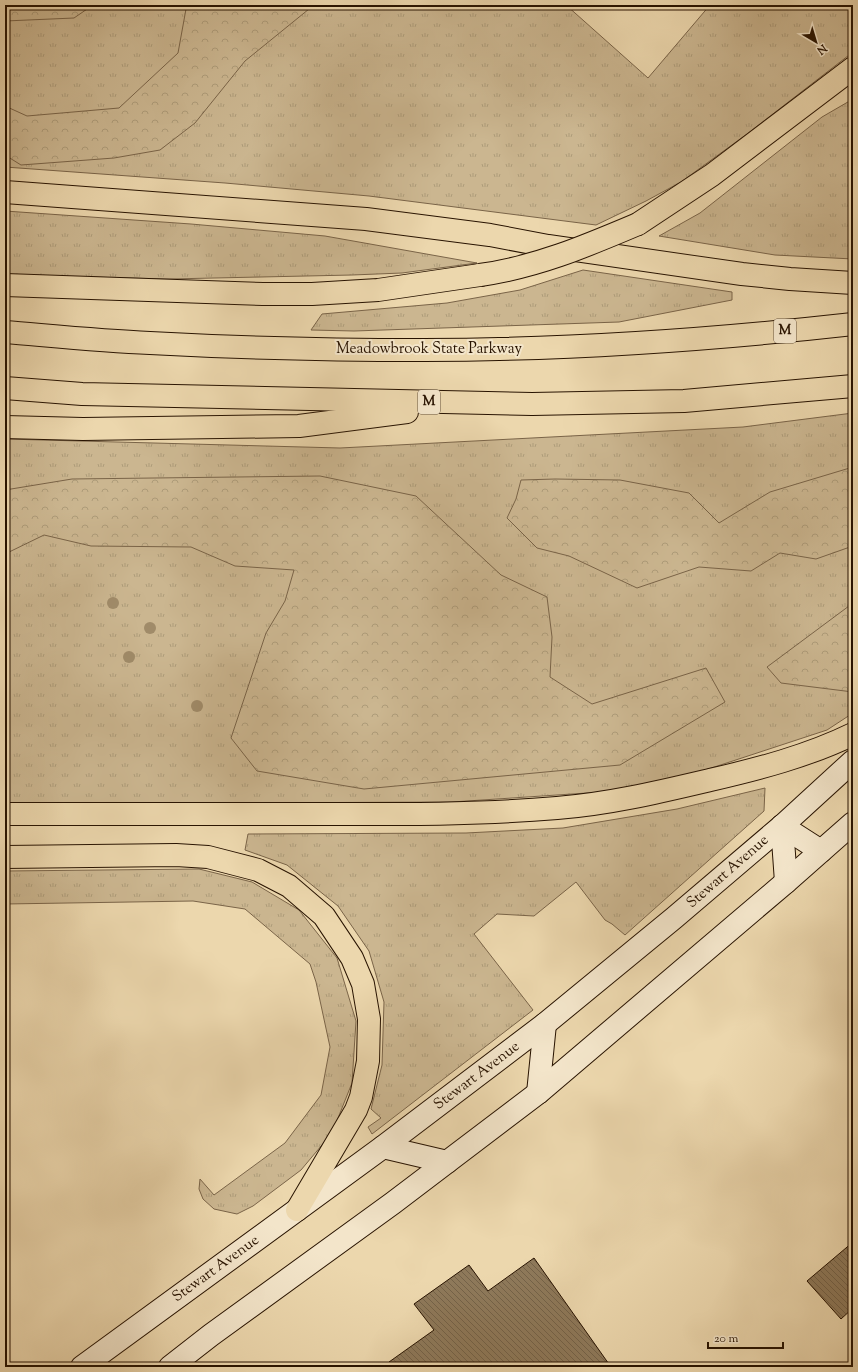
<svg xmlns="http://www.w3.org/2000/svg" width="858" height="1372" font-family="'Sorts Mill Goudy',serif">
	<defs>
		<pattern id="grass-tufts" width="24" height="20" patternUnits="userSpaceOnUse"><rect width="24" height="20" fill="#cbb690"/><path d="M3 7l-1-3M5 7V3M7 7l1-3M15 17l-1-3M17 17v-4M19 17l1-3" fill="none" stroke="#ae9c7a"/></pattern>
		<pattern id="forest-crowns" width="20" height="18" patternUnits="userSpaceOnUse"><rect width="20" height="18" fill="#cbb690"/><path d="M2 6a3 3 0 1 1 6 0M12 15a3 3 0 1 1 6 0" fill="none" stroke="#ae9c7a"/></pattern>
		<pattern id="building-back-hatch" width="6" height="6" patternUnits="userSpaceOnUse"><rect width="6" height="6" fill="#8e795a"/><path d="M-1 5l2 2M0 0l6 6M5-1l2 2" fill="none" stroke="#746248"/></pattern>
	</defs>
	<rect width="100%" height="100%" fill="#ecd7ad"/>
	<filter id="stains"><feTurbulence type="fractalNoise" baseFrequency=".005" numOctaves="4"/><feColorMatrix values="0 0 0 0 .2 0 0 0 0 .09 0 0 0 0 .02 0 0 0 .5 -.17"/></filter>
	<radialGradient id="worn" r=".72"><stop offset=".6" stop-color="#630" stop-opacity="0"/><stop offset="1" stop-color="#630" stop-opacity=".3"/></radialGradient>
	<g fill="url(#grass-tufts)" stroke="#7a6448">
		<path d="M5,5h561l82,73 62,-73h143v47l-106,82 -66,48 -35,19 -50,24 -227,-29 -144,-13 -220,-16z"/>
		<path d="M853,99v160l-78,-4 -116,-19 41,-23 122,-96z"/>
		<path d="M5,211l186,13 134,12 152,27 -75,10 -50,2 -183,4 -164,-4z"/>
		<path d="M583,270l149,22v8l-113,22 -265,9 -43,-1 11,-16 125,-11 73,-13z"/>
		<path d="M853,413v300l-26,17 -143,47 -82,15 -150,10 -447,2v-365l335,9 403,-21z"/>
		<path d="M765,788l-1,23 -139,124 -13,-11 -7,-4 -29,-38 -42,34 -37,-2 -23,20 59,76 -161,124 -4,-7 13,-9 -10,-9 11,-44 2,-63 -15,-51 -31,-45 -51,-41 -42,-15 3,-16 218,-1 97,-5 114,-19z"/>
		<path d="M199,869l53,13 47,28 38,48 19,63 -4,62 -20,50 -31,37 -48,36 -16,8 -23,-5 -11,-10 -4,-10 1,-10 14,16 71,-52 36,-48 9,-48 -14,-65 -6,-18 -65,-55 -52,-8 -188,3v-33z"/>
	</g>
	<g fill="url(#forest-crowns)" stroke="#7a6448">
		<path d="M5,5h88l-19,13 -69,3z"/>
		<path d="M184,5h132l-7,4 -64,52 -50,62 -35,27 -46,8 -93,7 -16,-10v-49l22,10 92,-8 59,-55 8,-44z"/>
		<path d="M853,467v77l-3,3 -34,12 -36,-6 -29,18 -52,-4 -62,21 -68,-32 -32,-8 -30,-30 9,-19 5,-19 34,-1 65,1 69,13 30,30 51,-31z"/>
		<path d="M320,476l96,20 85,79 46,22 5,40 -2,40 42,27 114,-36 19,34 -105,63 -256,24 -107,-18 -26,-33 35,-105 19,-32 9,-31 -59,-4 -44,-19 -100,-1 -47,-11 -39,19v-64l67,-11z"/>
		<path d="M853,603v89l-72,-9 -14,-16z"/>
	</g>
	<g fill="url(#building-back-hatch)" stroke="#281300">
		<path d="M853,1242v66l-12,11 -34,-38z"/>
		<path d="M534,1258l77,109h-218l-4,-5 45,-32 -20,-26 55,-39 19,26z"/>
	</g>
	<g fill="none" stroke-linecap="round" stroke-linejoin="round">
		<defs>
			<g id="secondary">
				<path d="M782,826l4,56"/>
				<path d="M782,826l39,25"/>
				<path d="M538,1093l7,-69"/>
				<path d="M383,1147l64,15"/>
				<path d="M82,1367l301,-220 162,-123 129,-106 108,-92 71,-65"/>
				<path d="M170,1367l41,-32 182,-132 145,-110 248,-211 67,-59"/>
			</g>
			<g id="highway">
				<path d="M5,192l361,27 124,16 58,11 194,28 48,5 63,4"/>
				<path d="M638,224l74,-49 141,-107"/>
				<path d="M5,285l258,9h49l66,-4 102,-15"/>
				<path d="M5,332c48,4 96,9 145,11 91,5 182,7 273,7 144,0 287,-10 430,-26"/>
				<path d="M5,388l77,6 450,10 152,-3 169,-15"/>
				<path d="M5,427l78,2 216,-3 108,-14"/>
				<path d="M5,814c102,0 204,0 306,0 82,0 164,1 246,-6 52,-4 102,-16 153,-28 48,-11 98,-24 143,-46"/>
				<path d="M5,857l171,-2 32,2 50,13 31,16 35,30 28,42 11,26 6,35 -1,42 -7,36 -5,13 -59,100"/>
			</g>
		</defs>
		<use href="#secondary" stroke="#281300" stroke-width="24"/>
		<use href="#highway" stroke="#281300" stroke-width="24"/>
		<use href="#secondary" stroke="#f3e5ca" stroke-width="22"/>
		<use href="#highway" stroke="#ecd7ad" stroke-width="22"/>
		<defs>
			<path id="highway-bridge" d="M480,275c57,-8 106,-29 158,-51"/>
		</defs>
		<use href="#highway-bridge" stroke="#281300" stroke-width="24" stroke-linecap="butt"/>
		<use href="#highway-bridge" stroke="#ecd7ad" stroke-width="22"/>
	</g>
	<g fill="#a08b69">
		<circle cx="113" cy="603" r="6"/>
		<circle cx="150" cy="628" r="6"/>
		<circle cx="129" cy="657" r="6"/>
		<circle cx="197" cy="706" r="6"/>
	</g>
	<g text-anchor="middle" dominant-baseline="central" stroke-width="4" stroke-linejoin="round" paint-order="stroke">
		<g fill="#f3e5ca" stroke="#65523d" stroke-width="1">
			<rect x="774" y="319" width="22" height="24" rx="3"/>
			<rect x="418" y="390" width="22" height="24" rx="3"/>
		</g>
		<g font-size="14" font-weight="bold" fill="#281300">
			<text x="785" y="331">M</text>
			<text x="429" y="402">M</text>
		</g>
		<g font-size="15" fill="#281300" stroke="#f3e5ca">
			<text x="429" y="349">Meadowbrook State Parkway</text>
			<text transform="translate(728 872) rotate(-41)">Stewart Avenue</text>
			<text transform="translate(477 1076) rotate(-37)">Stewart Avenue</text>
			<text transform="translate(216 1269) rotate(-36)">Stewart Avenue</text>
		</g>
	</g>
	<rect width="858" height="1372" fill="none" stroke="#ecd7ad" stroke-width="20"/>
	<rect x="6" y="6" width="846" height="1360" fill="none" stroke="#281300" stroke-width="2"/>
	<rect x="10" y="10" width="838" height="1352" fill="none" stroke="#281300"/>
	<g transform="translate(816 42) rotate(142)" stroke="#f3e5ca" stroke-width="3" paint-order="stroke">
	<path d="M0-3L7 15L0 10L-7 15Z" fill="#281300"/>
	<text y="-6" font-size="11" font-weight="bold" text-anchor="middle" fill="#281300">N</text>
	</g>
	<path d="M708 1342v6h75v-6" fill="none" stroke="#281300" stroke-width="2"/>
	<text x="714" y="1342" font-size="12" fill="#281300" stroke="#f3e5ca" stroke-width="3" paint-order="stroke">20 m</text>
	<rect width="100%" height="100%" filter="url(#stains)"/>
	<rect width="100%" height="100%" fill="url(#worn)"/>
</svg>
